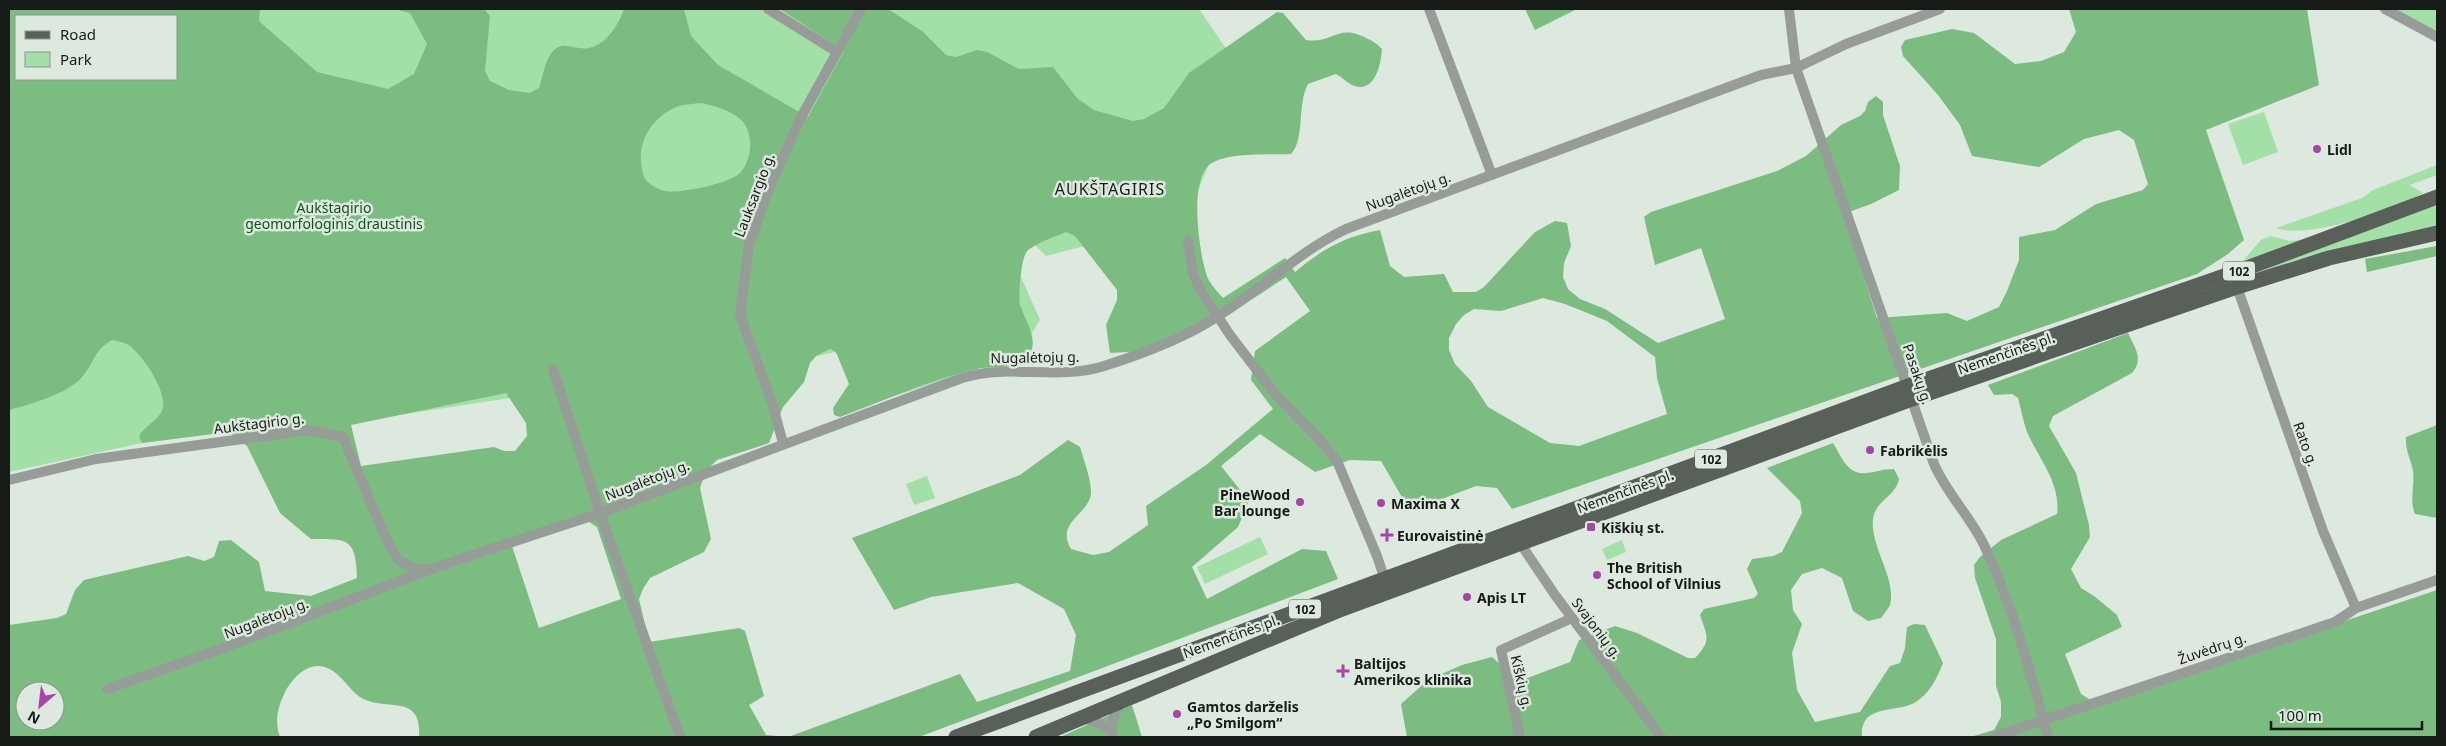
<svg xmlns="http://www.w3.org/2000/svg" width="2446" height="746" font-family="'Noto Sans',sans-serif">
	<rect width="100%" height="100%" fill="#dde8de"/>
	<g fill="#a3e0a8" fill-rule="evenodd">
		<path d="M9,9h1190l74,108 -64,47 -12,29 -101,50 -50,13 -17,-17 -20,11 31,70 -28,46 -31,2 -111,36 -35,-52 -34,8 -239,30 -222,34 -111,7 -87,12 -133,29zM16,16h160v63h-160z"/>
		<path d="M2394,9h43v25z"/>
		<path d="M2264,112l14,40 -35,13 -15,-41z"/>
		<path d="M2437,165v10l-27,10 13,8c-29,17 -116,47 -147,35l86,-30 11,-8z"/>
		<path d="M2437,204v23l-144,34 -74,27 -1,-3z"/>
		<path d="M2271,236l19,5 15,-2 -64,24 20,-23z"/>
		<path d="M927,476l8,22 -21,7 -8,-21z"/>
		<path d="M1260,537l8,17 -63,30 -8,-17z"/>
		<path d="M1622,540l4,12 -19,8 -5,-11z"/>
	</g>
	<g fill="#7bbc81" fill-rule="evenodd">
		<path d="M9,9h251l-1,12 58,51 71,17 26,-15 13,-30 -17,-31 -16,-4h90l6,7 -5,55 5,10 19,9 21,3 9,-5c4,-11 6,-31 16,-39 10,-8 23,2 34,-1 17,-3 30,-24 35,-39h60l7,27 27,29 90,52 36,-66 -64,-42h108l34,22 24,24 10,2 21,-7 10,2 32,17 34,-2 24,31 17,12 39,11 11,-2 20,-11 25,-35 88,-61 6,1 23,27c27,4 32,-17 60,-2 7,3 11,6 16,11 -1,15 -7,46 -30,36 -6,-3 -10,-8 -16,-11l-28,10c-11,19 -3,56 -17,70 -22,1 -60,-2 -79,9 -24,13 -13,88 -6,110 2,9 11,18 17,25l62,-40 10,14c28,-23 48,-35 85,-42l10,36 14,11 40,-3 9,18h23l8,-5 51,-55 20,-11 12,2 4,23 -7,17 -1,14 5,12 12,10 25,10 53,34 67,-24 -24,-71 -46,17 -11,-48 7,-5 126,-41 29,-15 35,-31 19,-9 5,-5 3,-9 8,-6 7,6v13l17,51 -1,24 -28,14 -25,9 -1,6 32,99 70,-5 20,8 32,-14 8,-16 12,-31v-23l36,-7 41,-26 47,-14 5,-6 -14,-44 -15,-10 -35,9 -45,28 -67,-11 -12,-31 -22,-30 -35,-39 -2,-9 4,-7 47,-11 22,4 41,31 26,-3 23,-9 12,-20 -7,-23h238l12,76 -113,45 38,110 -16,14 -31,20 -685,235 -15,-21 -21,-2 -66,25 -29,-50 -31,-1 -35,12 -55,-38 -39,32 28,35 -11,26 -46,40 15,32 95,-50 24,2 12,28 -419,158h-500c3,-42 -28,-27 -53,-37 -11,-4 -15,-12 -23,-20 -21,-24 -42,-15 -57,10 -8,16 -12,31 -6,47h-271v-112l48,-7 9,-4 9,-24 9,-10 104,-24 16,5 10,-4 5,-16 12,-1 28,22 6,29 46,5 46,-18c-1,-41 -10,-39 -46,-39l-31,-26 -33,-67 -18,-14 -87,11 -3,-6c5,-12 21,-16 24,-30 3,-17 -21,-54 -36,-63 -4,-2 -10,-3 -15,-4 -18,10 -17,21 -29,36 -15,18 -52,28 -74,34zM16,16h160v63h-160zM702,103c12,3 28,7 38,16 16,13 12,47 -4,57 -13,8 -56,18 -71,15 -6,-1 -12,-5 -17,-9 -6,-5 -6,-13 -7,-21 -2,-24 15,-47 38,-55 7,-2 15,-2 23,-3zM1066,232l9,4 42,54v10l-11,25 4,28 52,-3 63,-33 61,-40 24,34 -55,40 -4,29 22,29 -67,56 -60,41 2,19 -39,27 -16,3 -22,-6c-17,-29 22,-35 20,-59 -1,-14 -7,-29 -11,-43l-12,-7 -48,35 -168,63 42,72 37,-13 87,-14 46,26 12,26 -6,36 -93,31 -17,-28 -172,63 -22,-2 -17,-30 15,-9 -19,-65 -6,-3 -90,14 -10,-43 4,-10 7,-11 54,-26 7,-13 -11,-51 6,-17 11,-11 52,-17 14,-36 21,-25 6,-19 6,-7 14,-7 6,3 13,32 -16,24 1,7 6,2c45,-17 90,-37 136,-48 14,-4 38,1 48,-8 19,-17 2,-38 -4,-56 -2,-9 1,-50 8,-55 11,-8 26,-13 38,-18zM1543,298l22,6 42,17 48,36 2,21 10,36 -88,32 -29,-3 -62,-36 -17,-26 -16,-17 -6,-14v-12l7,-14 8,-9 10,-6 27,2zM506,393l20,30 1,13 -12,15h-11l-10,-4 -133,19 -10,-41zM589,522l8,5 24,72 -82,29 -27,-82zM25,691h30v30h-30z"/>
		<path d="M1525,9h52l-42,21z"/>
		<path d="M2437,246v10l-70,16 -2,-13z"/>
		<path d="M2128,333c7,15 16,26 4,40l-79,43 -4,10 27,47 13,52 1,12 -19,32 10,19 13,8 23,19 5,12 -57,27 16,40 16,10 340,-114v147h-467l24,-7 7,-13v-15l-5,-16v-47l-21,-61 -1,-13 6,-8 21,-17 56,-26c4,-31 -18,-55 -30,-82 -4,-11 -6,-23 -9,-34l-6,-4 -18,1 -6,-10z"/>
		<path d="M2437,425v93l-22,-4c-6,-15 0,-28 -2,-43 -2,-12 -8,-21 -7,-34z"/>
		<path d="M1833,443c8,13 15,33 34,30 11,-1 14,-4 27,-4l5,10c-3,17 -24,22 -26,40 -3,28 24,60 17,86 -2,4 -6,9 -9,13l-13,3 -15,-10 -11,-33 -20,-10 -20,6 -11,16 2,20 9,14 -10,29 5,37 18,32 45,-10 30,-46 10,-3 5,-15 2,-21 7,-3 11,1 18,38c-6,15 -14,32 -29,40 -19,10 -55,1 -52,34h-455l-6,-33 27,-24 34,-15 30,-8 27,24 51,-19 9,-22 36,-14 22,7 51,25h7c17,-18 12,-22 5,-43l4,-6 50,-11 4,-4 -11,-25 5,-10 21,-3 9,-4 20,-39 -2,-12 -33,-33z"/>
		<path d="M1132,705l10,32h-82z"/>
	</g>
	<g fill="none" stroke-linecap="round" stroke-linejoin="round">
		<g stroke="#979c98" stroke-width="10">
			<path d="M768,9l69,43"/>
			<path d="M1429,9l63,166"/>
			<path d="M1789,9l7,59 138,396c13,30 36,52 50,81 28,59 47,129 64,192"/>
			<path d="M2385,9l52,28"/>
			<path d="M1188,241l5,33 8,17 29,44 45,59 47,48 15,19 40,95 8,24"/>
			<path d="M2237,287l86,244 33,77"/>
			<path d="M553,369l47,144 80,224"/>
			<path d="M783,443l-11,-40 -32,-88 9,-70 19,-54 32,-72 61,-110"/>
			<path d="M9,480l87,-21 212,-29 35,7 45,106 11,18 17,8h12"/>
			<path d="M1518,540l37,55 106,142"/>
			<path d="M107,689l117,-41 210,-80 166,-55 362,-135c46,-15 96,3 142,-12 38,-12 81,-28 114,-50 46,-28 78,-63 128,-87l415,-154 35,-7 50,-24 94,-35"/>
			<path d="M1083,718l16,5 12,9"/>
			<path d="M1113,737c-5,-13 3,-24 9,-36"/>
			<path d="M1520,737l-19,-87 71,-32"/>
			<path d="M1993,737l342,-115 21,-14 81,-28"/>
		</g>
		<g stroke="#586059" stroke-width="15">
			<path d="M956,737l952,-351 339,-118 190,-71"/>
			<path d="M1036,737l301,-126 575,-212 325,-112 92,-29 108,-25"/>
		</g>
	</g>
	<g fill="#a744ab" stroke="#dde8de" stroke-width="2">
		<circle cx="2317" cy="149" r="5"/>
		<circle cx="1870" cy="450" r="5"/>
		<circle cx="1300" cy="502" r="5"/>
		<circle cx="1381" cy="503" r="5"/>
		<rect x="1586" y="522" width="10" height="10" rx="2.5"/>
		<path d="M1384.5 527.5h5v5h5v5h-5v5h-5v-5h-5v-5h5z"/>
		<circle cx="1597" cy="575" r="5"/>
		<circle cx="1467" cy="597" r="5"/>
		<path d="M1340.5 663.5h5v5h5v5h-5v5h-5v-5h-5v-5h5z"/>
		<circle cx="1177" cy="714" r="5"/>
	</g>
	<g text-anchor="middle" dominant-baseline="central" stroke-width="5" stroke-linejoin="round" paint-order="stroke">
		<g fill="#dde8de" stroke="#525853" stroke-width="1">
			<rect x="2223" y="261.5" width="32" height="19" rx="4"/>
			<rect x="1695" y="449.5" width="32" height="19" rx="4"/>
			<rect x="1289" y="599.5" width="32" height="19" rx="4"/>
		</g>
		<g font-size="12" font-weight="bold" fill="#171b17">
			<text x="2239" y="271">102</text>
			<text x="1711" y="459">102</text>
			<text x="1305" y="609">102</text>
		</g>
		<g font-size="14" font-weight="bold" fill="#171b17" stroke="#dde8de" text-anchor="start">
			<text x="2327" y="149">Lidl</text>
			<text x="1880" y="450">Fabrikėlis</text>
			<text x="1290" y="494" text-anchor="end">PineWood<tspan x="1290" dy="16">Bar lounge</tspan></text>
			<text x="1391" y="503">Maxima X</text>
			<text x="1601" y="527">Kiškių st.</text>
			<text x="1397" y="535">Eurovaistinė</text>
			<text x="1607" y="567">The British<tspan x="1607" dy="16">School of Vilnius</tspan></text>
			<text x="1477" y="597">Apis LT</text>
			<text x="1354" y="663">Baltijos<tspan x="1354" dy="16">Amerikos klinika</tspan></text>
			<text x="1187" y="706">Gamtos darželis<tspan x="1187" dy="16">„Po Smilgom“</tspan></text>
		</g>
		<g font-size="14" fill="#171b17" stroke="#dde8de">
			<text transform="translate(1408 191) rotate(-20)">Nugalėtojų g.</text>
			<text transform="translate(754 195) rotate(-69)">Lauksargio g.</text>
			<text transform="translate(2006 353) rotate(-19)">Nemenčinės pl.</text>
			<text transform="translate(1035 357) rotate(-1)">Nugalėtojų g.</text>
			<text transform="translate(1918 374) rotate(71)">Pasakų g.</text>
			<text transform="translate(259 423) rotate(-7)">Aukštagirio g.</text>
			<text transform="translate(2306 444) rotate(70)">Rato g.</text>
			<text transform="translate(647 480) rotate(-21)">Nugalėtojų g.</text>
			<text transform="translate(1625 491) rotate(-20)">Nemenčinės pl.</text>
			<text transform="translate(266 618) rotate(-21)">Nugalėtojų g.</text>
			<text transform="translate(1597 628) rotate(53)">Svajonių g.</text>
			<text transform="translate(1231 636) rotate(-20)">Nemenčinės pl.</text>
			<text transform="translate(2212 648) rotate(-19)">Žuvėdrų g.</text>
			<text transform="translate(1522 682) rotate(77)">Kiškių g.</text>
		</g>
		<g font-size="14" fill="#0d551e" stroke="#dde8de">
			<text x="334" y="207">Aukštagirio<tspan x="334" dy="16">geomorfologinis draustinis</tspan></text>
		</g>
		<g font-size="16" letter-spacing="1" fill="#171b17" stroke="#dde8de">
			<text x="1110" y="189">AUKŠTAGIRIS</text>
		</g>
	</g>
	<rect width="2446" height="746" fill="none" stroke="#171b17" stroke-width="20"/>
	<rect x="15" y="15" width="162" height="65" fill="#dde8de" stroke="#8e968e"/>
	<rect x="25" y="31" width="25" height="8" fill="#586059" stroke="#8e968e"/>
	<text x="60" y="40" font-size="15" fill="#171b17">Road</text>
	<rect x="25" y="52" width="25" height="15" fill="#a3e0a8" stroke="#8e968e"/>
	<text x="60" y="65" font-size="15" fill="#171b17">Park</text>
	<g transform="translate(40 706) rotate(208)"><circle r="24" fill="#dde8de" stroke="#8e968e"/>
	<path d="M0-4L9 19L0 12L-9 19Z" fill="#a744ab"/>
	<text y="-8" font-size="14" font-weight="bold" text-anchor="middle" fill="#171b17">N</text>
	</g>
	<path d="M2271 721v8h151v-8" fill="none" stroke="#171b17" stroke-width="2.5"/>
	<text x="2278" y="721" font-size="15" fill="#171b17" stroke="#dde8de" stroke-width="4" paint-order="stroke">100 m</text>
</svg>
